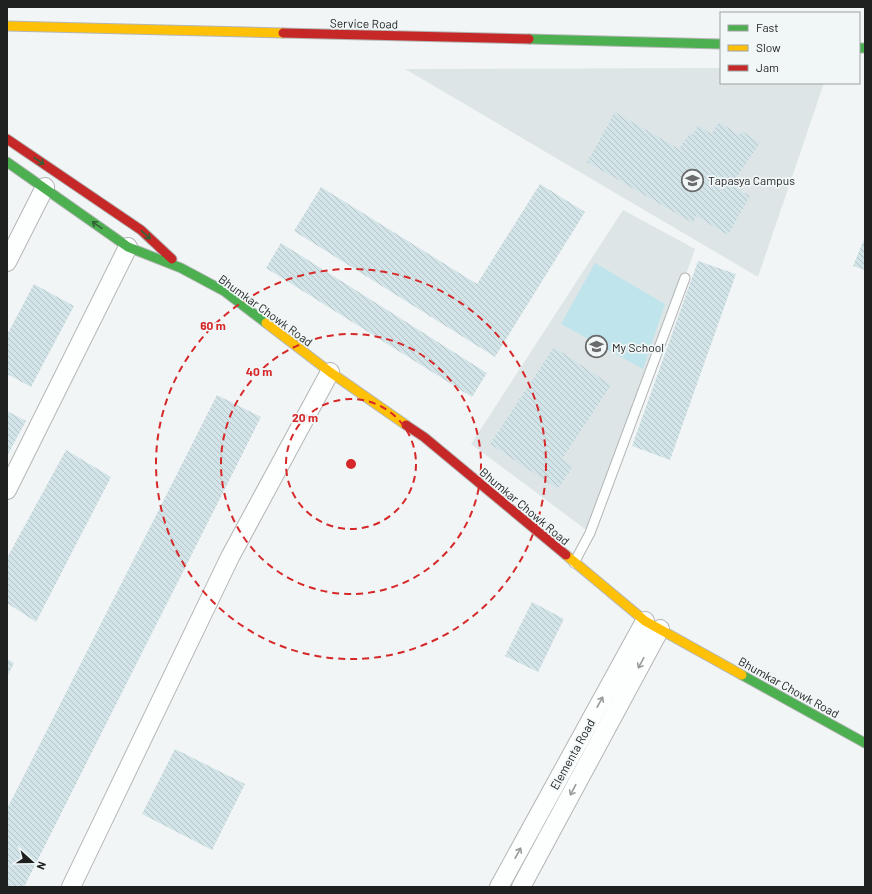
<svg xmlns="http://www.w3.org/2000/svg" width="872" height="894" font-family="Barlow,sans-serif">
	<defs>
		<pattern id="building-back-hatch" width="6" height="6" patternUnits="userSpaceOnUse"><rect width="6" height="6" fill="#d3e4e8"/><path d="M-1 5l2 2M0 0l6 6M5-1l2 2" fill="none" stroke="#b5c3c7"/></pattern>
	</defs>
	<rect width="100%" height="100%" fill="#f2f5f6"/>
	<g fill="#dde5e7">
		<path d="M721,68v15h103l-66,194 -353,-208z"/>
		<path d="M623,210l72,39 -102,286 -122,-91z"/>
	</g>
	<path fill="#c0e4ec" d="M595,263l70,41 -22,65 -82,-45z"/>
	<g fill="url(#building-back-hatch)">
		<path d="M615,112l64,37 11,-16 2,2 7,-10 12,9 8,-12 20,13 3,-4 18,12 -26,38 9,5 -2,5 9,5 -22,39 -32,-19 -3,7 -106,-61z"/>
		<path d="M540,184l45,28 -90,145 -201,-126 27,-44 156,97z"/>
		<path d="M865,237v33l-12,-4z"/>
		<path d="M281,243l206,130 -15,24 -206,-129z"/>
		<path d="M698,261l38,13 -66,186 -38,-14z"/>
		<path d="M34,284l40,22 -43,81 -24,-13v-39z"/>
		<path d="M554,347l57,38 -49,74 11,7 -15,23 -68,-45z"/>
		<path d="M217,395l44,22 -237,470h-17v-78z"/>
		<path d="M7,411l19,10 -19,35z"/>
		<path d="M66,450l45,27 -75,145 -29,-19v-45z"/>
		<path d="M532,602l32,17 -26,53 -33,-16z"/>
		<path d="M7,659l7,4 -7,14z"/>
		<path d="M175,749l70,35 -33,66 -70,-36z"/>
	</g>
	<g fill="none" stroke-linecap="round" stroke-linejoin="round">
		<defs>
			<path id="lane" d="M574,563l16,-30 95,-255"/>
			<g id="street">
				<path d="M7,262l38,-75"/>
				<path d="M7,490l121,-243"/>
				<path d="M71,887l159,-330 100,-185"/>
				<path d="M499,887l146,-266"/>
				<path d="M521,887l139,-258"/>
			</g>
			<g id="fast">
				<path d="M529,39l192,5"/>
				<path d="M859,48h6"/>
				<path d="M7,162l121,85 53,21 43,23 42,32"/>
				<path d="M742,675l123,68"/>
			</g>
			<g id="slow">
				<path d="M7,26l276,7"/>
				<path d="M266,323l64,49 76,53"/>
				<path d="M566,555l79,66 97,54"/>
			</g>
			<g id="jam">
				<path d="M283,33l246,6"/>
				<path d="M7,139l134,91 31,29"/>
				<path d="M406,425l18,12 142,118"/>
			</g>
		</defs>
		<use href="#lane" stroke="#b4b6b6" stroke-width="11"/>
		<use href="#street" stroke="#b4b6b6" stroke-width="20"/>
		<use href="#fast" stroke="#b4b6b6" stroke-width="11"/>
		<use href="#slow" stroke="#b4b6b6" stroke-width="11"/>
		<use href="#jam" stroke="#b4b6b6" stroke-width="11"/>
		<use href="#lane" stroke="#fdfefe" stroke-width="9"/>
		<use href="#street" stroke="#fdfefe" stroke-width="18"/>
		<use href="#fast" stroke="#4caf50" stroke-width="9"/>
		<use href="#slow" stroke="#ffc107" stroke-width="9"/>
		<use href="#jam" stroke="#c62828" stroke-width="9"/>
	</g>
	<defs><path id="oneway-shaft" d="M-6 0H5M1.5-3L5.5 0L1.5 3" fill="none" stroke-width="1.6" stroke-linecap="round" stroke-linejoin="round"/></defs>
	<g stroke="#336136">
		<use href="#oneway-shaft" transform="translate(39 161) rotate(34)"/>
		<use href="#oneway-shaft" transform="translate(97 225) rotate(-145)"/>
		<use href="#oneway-shaft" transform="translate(146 235) rotate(43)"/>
	</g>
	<g stroke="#999b9b">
		<use href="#oneway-shaft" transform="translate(641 663) rotate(118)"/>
		<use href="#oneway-shaft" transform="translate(600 702) rotate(-61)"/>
		<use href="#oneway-shaft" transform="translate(573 790) rotate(118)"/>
		<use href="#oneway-shaft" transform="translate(518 853) rotate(-61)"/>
	</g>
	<g fill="none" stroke="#d62828" stroke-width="2" stroke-dasharray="7 5">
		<circle cx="351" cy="464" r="65"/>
		<circle cx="351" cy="464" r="130"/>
		<circle cx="351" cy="464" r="195"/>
	</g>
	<defs>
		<symbol id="university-ring" viewBox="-11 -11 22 22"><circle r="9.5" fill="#f1f6f7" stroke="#696b6c" stroke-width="1.5"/><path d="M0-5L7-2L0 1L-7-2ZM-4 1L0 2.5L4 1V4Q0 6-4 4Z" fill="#696b6c"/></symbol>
		<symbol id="school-ring" viewBox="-11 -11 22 22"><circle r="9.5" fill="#f1f6f7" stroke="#696b6c" stroke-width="1.5"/><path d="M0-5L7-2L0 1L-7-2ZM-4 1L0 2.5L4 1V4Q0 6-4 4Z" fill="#696b6c"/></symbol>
	</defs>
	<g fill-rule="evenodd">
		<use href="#university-ring" x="680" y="168" width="25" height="25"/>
		<use href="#school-ring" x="584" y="334" width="25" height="25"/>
	</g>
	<g text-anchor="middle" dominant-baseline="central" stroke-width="3.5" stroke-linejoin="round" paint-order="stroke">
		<g font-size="12" fill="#1f2121" stroke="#f1f6f7">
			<text transform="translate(364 23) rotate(1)">Service Road</text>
			<text transform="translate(266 310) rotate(36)">Bhumkar Chowk Road</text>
			<text transform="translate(525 506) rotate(40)">Bhumkar Chowk Road</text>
			<text transform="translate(789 687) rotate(29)">Bhumkar Chowk Road</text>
			<text transform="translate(572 754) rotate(-61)">Elementa Road</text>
		</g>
		<g font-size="12" fill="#1f2121" stroke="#f1f6f7" text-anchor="start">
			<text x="708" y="180">Tapasya Campus</text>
			<text x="612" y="347">My School</text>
		</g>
	</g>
	<circle cx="351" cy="464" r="6" fill="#d62828" stroke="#f1f6f7" stroke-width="2"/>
	<g font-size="12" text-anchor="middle" font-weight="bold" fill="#d62828" stroke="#f1f6f7" stroke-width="3.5" stroke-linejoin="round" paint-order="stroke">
		<text x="213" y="330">60 m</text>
		<text x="259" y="376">40 m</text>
		<text x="305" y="422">20 m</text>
	</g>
	<rect width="872" height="894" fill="none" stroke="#1f2121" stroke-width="16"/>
	<rect x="720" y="12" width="140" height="72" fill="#f1f6f7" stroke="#9da1a1"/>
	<rect x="728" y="25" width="20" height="6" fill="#4caf50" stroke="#9da1a1"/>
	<text x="756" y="32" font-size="12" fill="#1f2121">Fast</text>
	<rect x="728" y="45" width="20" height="6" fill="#ffc107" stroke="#9da1a1"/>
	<text x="756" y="52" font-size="12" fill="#1f2121">Slow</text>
	<rect x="728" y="65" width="20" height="6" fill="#c62828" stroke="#9da1a1"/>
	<text x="756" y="72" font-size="12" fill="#1f2121">Jam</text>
	<g transform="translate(32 862) rotate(111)" stroke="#f1f6f7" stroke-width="3" paint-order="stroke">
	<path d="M0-3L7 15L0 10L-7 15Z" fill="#1f2121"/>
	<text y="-6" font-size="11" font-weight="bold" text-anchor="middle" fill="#1f2121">N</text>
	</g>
</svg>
